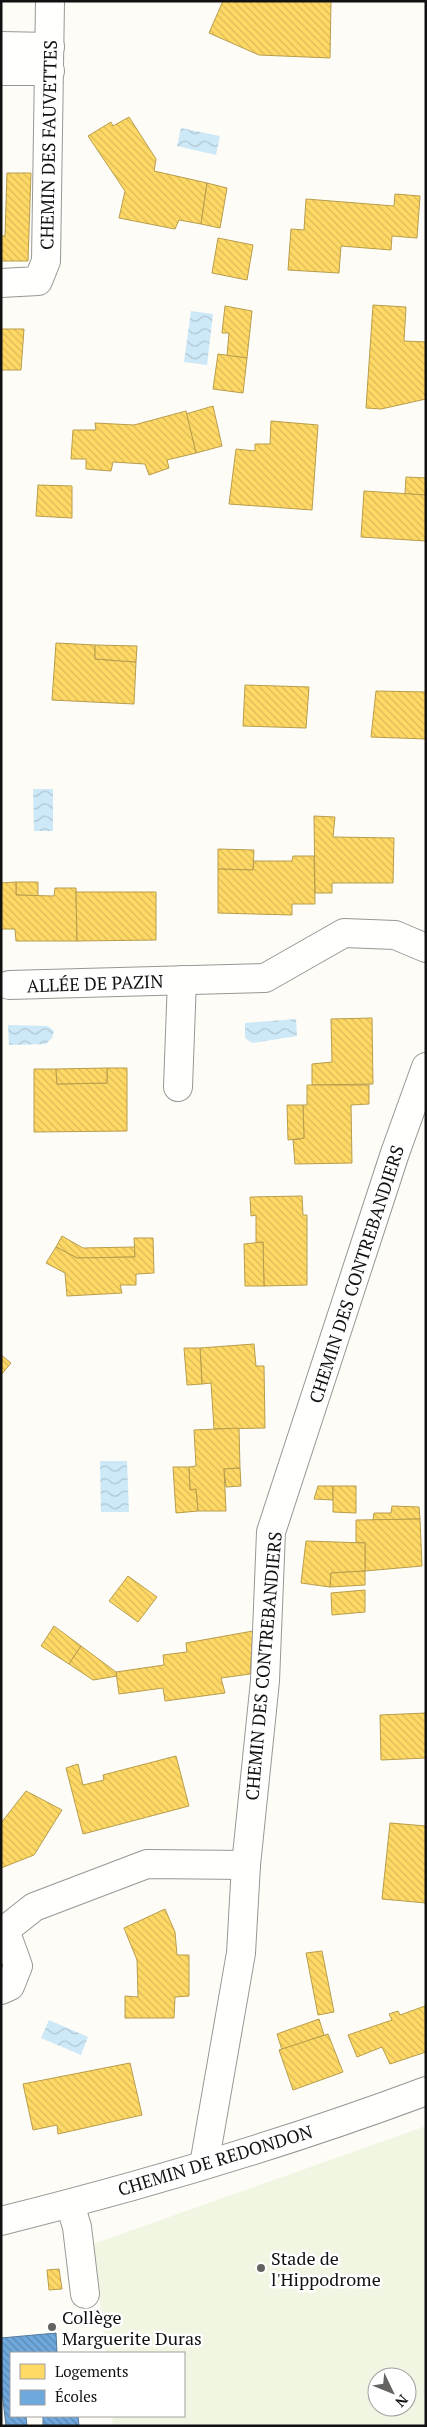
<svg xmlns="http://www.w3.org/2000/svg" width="427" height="2427" font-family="'PT Serif',serif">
	<defs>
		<pattern id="water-waves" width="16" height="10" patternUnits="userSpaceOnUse" patternTransform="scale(1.25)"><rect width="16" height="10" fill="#cde8f7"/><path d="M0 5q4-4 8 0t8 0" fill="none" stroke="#afc6d3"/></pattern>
		<pattern id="homes-back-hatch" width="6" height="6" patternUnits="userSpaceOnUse" patternTransform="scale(1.25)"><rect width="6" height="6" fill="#ffd966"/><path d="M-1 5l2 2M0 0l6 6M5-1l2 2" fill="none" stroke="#dab957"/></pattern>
		<pattern id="schools-back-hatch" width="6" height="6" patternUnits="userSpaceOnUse" patternTransform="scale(1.25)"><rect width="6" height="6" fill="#6fa8dc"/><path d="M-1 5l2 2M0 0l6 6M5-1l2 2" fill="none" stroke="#5a87b1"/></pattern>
	</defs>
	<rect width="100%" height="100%" fill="#fdfcf7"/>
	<path fill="#f0f6e1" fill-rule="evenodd" d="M426,2126v300h-313l-1,-10h72v-63h-78l-13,-109zM377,2377h30v30h-30z"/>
	<g fill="url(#water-waves)">
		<path d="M181,128l39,8 -4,19 -39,-9z"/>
		<path d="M191,311l22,3 -6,51 -23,-3z"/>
		<path d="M33,789h20v42h-19z"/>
		<path d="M296,1019l1,17 -45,7 -7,-5v-15z"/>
		<path d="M8,1025l40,1 6,5 -2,7 -6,6 -37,1z"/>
		<path d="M100,1461h27l2,51h-28z"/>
		<path d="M49,2020l39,17 -7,18 -40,-17z"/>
	</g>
	<g fill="url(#homes-back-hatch)" stroke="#b89d4c">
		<path d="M223,1h108l-1,57 -71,-3 -50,-22z"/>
		<path d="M129,117l27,42 -2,12 53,12 -6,41 -22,-4 -4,9 -56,-11 6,-27 -37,-55 23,-14 2,4z"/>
		<path d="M7,173h24l-3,88h-27v-25h4z"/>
		<path d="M207,183l20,5 -7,40 -19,-4z"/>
		<path d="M395,194l25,2 -3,42 -25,-2 -1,14 -50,-4 -2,27 -51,-3 3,-41 13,1 2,-31 88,7z"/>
		<path d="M218,238l35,7 -6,35 -35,-7z"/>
		<path d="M373,305l33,2 -2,34 22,1v57l-45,10 -15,-1z"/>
		<path d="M225,306l27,5 -5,47 -20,-2 2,-23h-7z"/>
		<path d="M1,329h23l-3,41h-20z"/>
		<path d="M218,354l29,4 -4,35 -30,-4z"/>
		<path d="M213,406l9,40 -26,7 -10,-39z"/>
		<path d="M186,411l10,42 -29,7 2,8 -20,7 -4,-11 -32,-2 -2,9 -25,-2v-10h-15l2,-29h23l-1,-7 39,2z"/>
		<path d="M271,421l47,4 -6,85 -83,-6 7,-55 19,2v-7h15z"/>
		<path d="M406,477l20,1v17l-21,-1z"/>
		<path d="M38,485l34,1v32l-36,-2z"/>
		<path d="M364,491l62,4v46l-65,-4z"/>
		<path d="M56,643l39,2v14l41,3 -2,42 -82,-4z"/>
		<path d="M95,645l42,1 -1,16 -41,-3z"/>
		<path d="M245,685l64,2 -3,41 -63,-2z"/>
		<path d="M376,691l50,1v47l-55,-2z"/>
		<path d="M314,816l21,1 -2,20 61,1 -1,45h-61v10h-17z"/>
		<path d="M218,849l36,1 -1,20 -35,-1z"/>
		<path d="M293,856h21l1,48h-23v11l-74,-2v-44l35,1 1,-9h38z"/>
		<path d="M16,882h22v14l-22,-1z"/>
		<path d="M16,882v13l38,1 1,-8h21l1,53h-61l-1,-12h-14v-46z"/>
		<path d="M76,892h80v48l-79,1z"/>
		<path d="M372,1018l1,66 -61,1v-21l20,-2 -1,-43z"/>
		<path d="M107,1068h20v63l-93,1v-63h22l1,15 50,-1z"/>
		<path d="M107,1068v15l-50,1 -1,-15z"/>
		<path d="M307,1085h62v19l-18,1 1,58 -57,1 -2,-24 11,-2 -1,-33h4z"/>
		<path d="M287,1105h16l1,33 -16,2z"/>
		<path d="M302,1196l1,19h4v70l-43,1 -1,-44 -7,1v-28l-5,1 -1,-19z"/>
		<path d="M62,1236l21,12 52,-1v10l-58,1 -21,-11z"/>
		<path d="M134,1238h19l1,35 -18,1v11h-16l2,8 -55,3 -2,-23 -19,-10 10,-16 21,11 58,-1z"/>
		<path d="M263,1242l1,44h-19l-1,-42z"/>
		<path d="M254,1344l2,22h8l1,62 -51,1 -3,-46 -9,1 -2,-36z"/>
		<path d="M184,1348h16l2,36 -15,1z"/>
		<path d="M1,1355l10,8 -10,12z"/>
		<path d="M239,1428l1,40 -16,1 2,42h-28l-2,-22 -6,1 -1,-23 7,-1 -2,-36z"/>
		<path d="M173,1467h16l1,23 6,-1 2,22 -22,2z"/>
		<path d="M240,1468l1,18 -15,1 -2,-18z"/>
		<path d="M318,1486h15v14l-19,-1z"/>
		<path d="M333,1486h23v27l-23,-1z"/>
		<path d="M392,1506l27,1 1,12 -47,1 1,-7h17z"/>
		<path d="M420,1519l2,47 -57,5v-28l-9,-1v-22z"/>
		<path d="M306,1541l59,2v28l-34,2 -1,14 -29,-4z"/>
		<path d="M365,1571v14l-35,2 1,-14z"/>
		<path d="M128,1576l29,21 -19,25 -29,-21z"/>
		<path d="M365,1590v22l-33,3 -1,-22z"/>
		<path d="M54,1626l27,20 -12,18 -28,-18z"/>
		<path d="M253,1631l-3,43 -29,4 4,15 -60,8 -2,-13 -44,6 -3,-22 48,-7 -1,-10 24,-3 -1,-9z"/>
		<path d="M81,1646l35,26 1,4 -24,4 -24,-16z"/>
		<path d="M426,1713v45l-45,2 -1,-45z"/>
		<path d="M176,1756l13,50 -106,28 -17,-66 12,-4 5,21 21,-5 -1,-5z"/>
		<path d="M26,1791l36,19 -28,45 -33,13v-45z"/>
		<path d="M390,1823l36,3v77l-44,-4z"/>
		<path d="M165,1909l10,23 2,23h12v41l-14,1 -1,21h-49v-22l13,1 -1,-37 -13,-32z"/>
		<path d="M322,1951l12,61 -16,3 -12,-62z"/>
		<path d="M425,2006l1,46 -36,12 -8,-17 -25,10 -9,-22 44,-15 -3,-6 9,-3 2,4z"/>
		<path d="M319,2019l5,16 -42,15 -5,-16z"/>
		<path d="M328,2034l15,38 -50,18 -14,-40z"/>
		<path d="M130,2063l12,52 -84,19 -1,-9 -24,5 -10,-46z"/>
		<path d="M59,2269l3,20 -13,1 -2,-20z"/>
	</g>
	<g fill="url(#schools-back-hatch)" stroke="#537b9f">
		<path d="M56,2333l1,20h-46v63h15l1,10h-21l-5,-44v-44z"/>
		<path d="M43,2416h35l1,10h-36z"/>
	</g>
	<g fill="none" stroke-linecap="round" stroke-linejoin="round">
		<defs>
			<g id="minor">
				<path d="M1,46l49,1"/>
				<path d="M1,71h49"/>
				<path d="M1,283l37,-2 8,-20 4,-260"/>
				<path d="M9,985l256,-7 79,-45 51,2 31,13"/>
				<path d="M178,1087l4,-107"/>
				<path d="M5,1930l29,-23 113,-43 99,1"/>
				<path d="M1,1990l9,-4 8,-20 -13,-36"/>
				<path d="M204,2165l37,-212 5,-88 19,-184 6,-149 124,-379 31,-86"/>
				<path d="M70,2204l7,23 8,67"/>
				<path d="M1,2221c144,-36 286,-78 425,-130"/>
			</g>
		</defs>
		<use href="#minor" stroke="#979795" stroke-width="30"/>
		<use href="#minor" stroke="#fffffe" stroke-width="28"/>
	</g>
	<g fill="#646362" stroke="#fff" stroke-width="2">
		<circle cx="261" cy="2268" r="5"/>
		<circle cx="52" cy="2327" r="5"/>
	</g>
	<g text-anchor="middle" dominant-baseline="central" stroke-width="5" stroke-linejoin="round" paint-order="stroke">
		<g font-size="18" fill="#111" stroke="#fff">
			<text transform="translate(48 145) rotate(-89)">CHEMIN DES FAUVETTES</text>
			<text transform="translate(95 983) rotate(-2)">ALLÉE DE PAZIN</text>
			<text transform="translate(356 1274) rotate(-72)">CHEMIN DES CONTREBANDIERS</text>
			<text transform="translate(263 1666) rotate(-85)">CHEMIN DES CONTREBANDIERS</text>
			<text transform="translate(215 2160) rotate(-17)">CHEMIN DE REDONDON</text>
		</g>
		<g font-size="18" fill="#111" stroke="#fff" text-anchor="start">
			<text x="271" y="2258">Stade de<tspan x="271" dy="21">l'Hippodrome</tspan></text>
			<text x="62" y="2317">Collège<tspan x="62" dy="21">Marguerite Duras</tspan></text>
		</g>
	</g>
	<rect width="427" height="2427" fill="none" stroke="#111111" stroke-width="5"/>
	<rect x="10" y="2352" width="175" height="65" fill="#ffffff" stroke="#a0a0a0"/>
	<rect x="20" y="2364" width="25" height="15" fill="#ffd966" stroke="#a0a0a0"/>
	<text x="55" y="2377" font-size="15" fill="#111111">Logements</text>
	<rect x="20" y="2390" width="25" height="15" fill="#6fa8dc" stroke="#a0a0a0"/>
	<text x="55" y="2402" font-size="15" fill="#111111">Écoles</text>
	<g transform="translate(392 2392) rotate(133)"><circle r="24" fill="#ffffff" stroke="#a0a0a0"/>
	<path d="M0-4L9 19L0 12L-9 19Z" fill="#646362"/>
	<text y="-8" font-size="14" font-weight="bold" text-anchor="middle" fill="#111111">N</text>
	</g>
</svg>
